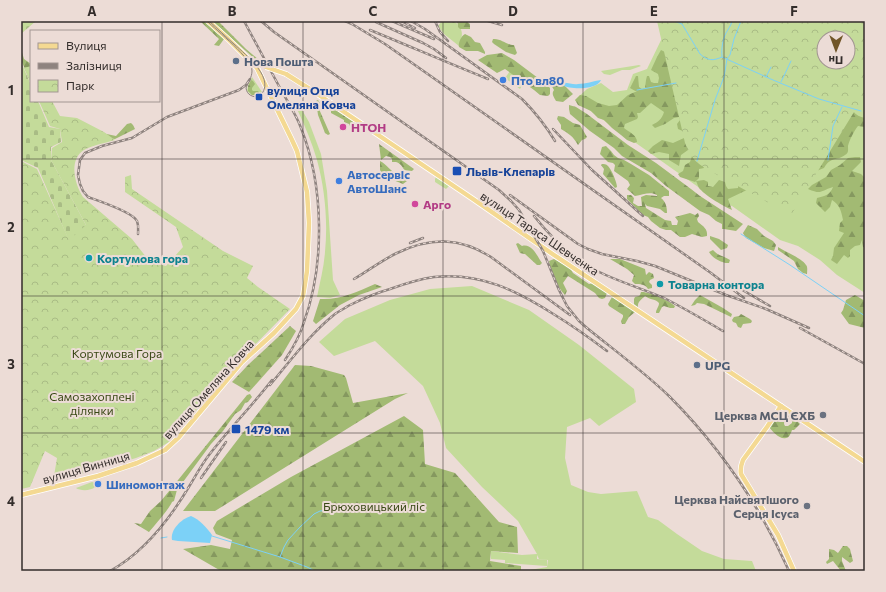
<svg xmlns="http://www.w3.org/2000/svg" width="886" height="592" font-family="Commissioner,sans-serif">
	<defs>
		<pattern id="forest-firs" width="22" height="20" patternUnits="userSpaceOnUse"><rect width="22" height="20" fill="#a2ba73"/><path d="M5 1l3.5 6h-7zM16 11l3.5 6h-7z" fill="#85985f"/></pattern>
		<pattern id="cemetery-stones" width="16" height="16" patternUnits="userSpaceOnUse"><rect width="16" height="16" fill="#c4db9a"/><path d="M2 7V4a2 2 0 0 1 4 0v3zM10 15v-3a2 2 0 0 1 4 0v3z" fill="#a9bc85"/></pattern>
		<pattern id="park-crowns" width="20" height="18" patternUnits="userSpaceOnUse"><rect width="20" height="18" fill="#c4db9a"/><path d="M2 6a3 3 0 1 1 6 0M12 15a3 3 0 1 1 6 0" fill="none" stroke="#a9bc85"/></pattern>
	</defs>
	<rect width="100%" height="100%" fill="#ecdcd6"/>
	<g fill="#c4db9a" fill-rule="evenodd">
		<path d="M442,21h12c10,8 9,14 5,25l-15,-12 -6,-8z"/>
		<path d="M865,21v272l-28,-18 -17,-15 -22,-14 -18,-6 -48,-34 -14,-5 -143,-101 12,-11 14,-6 12,9 14,-2 6,-16 14,-5 16,-33zM824,38h24v24h-24z"/>
		<path d="M639,65l2,1 -11,4h-8l-12,5 -6,-1 -3,-3z"/>
		<path d="M510,71l15,10 -5,8 -15,-11z"/>
		<path d="M252,77l10,15 -3,3h-8l-4,-4 1,-5z"/>
		<path d="M297,109l5,1 7,12 12,32 6,37 6,89 7,15 -10,3 -13,-1c3,-15 7,-30 8,-45 3,-30 0,-63 -8,-92 -5,-17 -12,-34 -20,-51z"/>
		<path d="M436,177l13,9 -3,3 -11,-7v-3z"/>
		<path d="M472,286l57,24 50,35 55,44 2,13 -37,24 -9,-8 -23,9 -2,31 6,27 17,7 13,2 36,-3 11,26 10,3 19,14 25,17 22,8 28,2 4,10h-232l23,-4 1,-7 -9,-1 -2,-4v4l10,1v6l-42,-3v-3l-14,-1v-8l31,4 15,-1 -19,-33 -36,-34 -36,-39 -6,-25 -17,-37 -48,-45 -41,15 -15,-14 26,-23 45,-19 40,-11z"/>
		<path d="M92,482l3,1v4c-4,4 -15,4 -19,1z"/>
	</g>
	<g fill="url(#forest-firs)">
		<path d="M200,21h4l20,18 -5,7 -5,-1 5,-6z"/>
		<path d="M212,21h6l28,28 13,11h-3z"/>
		<path d="M451,21h15l4,3v5h-10l-2,-2c0,-3 0,-4 -2,-5l-3,1z"/>
		<path d="M465,34l6,3 4,5 5,1 5,9v2l-7,-3h-12l-7,-4c-1,-4 2,-11 6,-13z"/>
		<path d="M493,39c8,-1 13,6 21,6l3,8 -2,2 -9,-3 -12,-8 -2,-2z"/>
		<path d="M21,49l3,10 7,5v19l-10,-23z"/>
		<path d="M661,50l8,4 35,114 -5,1v9l-4,4 -15,-5 -2,-3 5,-3 2,-6 5,-3 4,-12 -3,-5 -3,5 -7,5 -2,11 -10,-6v-6l-10,-2 -8,2 -3,-3 5,-5 9,-6 11,3 11,-5 1,-6 -7,-3 -1,-5 3,-4 -1,-3 -5,1 -9,6 -10,4 -3,-3c6,-3 10,-6 12,-13l-13,-9 -11,10h-3l1,4 -1,2 -12,5 -1,4c5,4 13,7 13,14l-3,1 -7,-3 -6,-5 -9,-7 -8,-8 -6,-2 -7,-7 -13,-6 -3,-5 5,-5 6,1 12,7 11,3 8,-1 11,-10 7,-3h2l-7,-4 6,-12h2l1,11 3,2 3,-1 1,-8 1,-4h2l2,6 3,1h4l1,-5 -1,-4 -7,-4 6,-13z"/>
		<path d="M502,53l12,7 32,24 4,4v6l-2,2 -8,-1 -6,-5 -29,-21 -8,4 -19,-13 9,-5z"/>
		<path d="M251,80l2,1 2,3 -3,4v2l1,1h4l2,1v1l-3,2h-4l-4,-4v-5z"/>
		<path d="M551,82l11,1 11,11 -10,8 -7,-1c-2,-4 -5,-7 -2,-11l-4,-7z"/>
		<path d="M318,100l2,3 -1,6 11,25 -2,1 -3,-2 -7,-18 -2,-14z"/>
		<path d="M322,101l33,22 7,4 1,1c-3,3 -9,2 -12,0l-2,-4 -5,-2v-2l-13,-7v-2l-10,-8z"/>
		<path d="M569,105l7,2 11,7 41,31 28,18 35,26 9,7 43,28 -7,7 -12,-2h-2v-5l-6,-3 -7,-6 -9,-4 -34,-25 -15,-13 -29,-17 -8,-8 -24,-17 -20,-17 -1,-5z"/>
		<path d="M853,111c3,4 7,6 12,7v9l-7,-1c-4,5 -9,15 -10,20 0,4 1,7 -3,9 -8,6 -14,1 -21,13l-10,4z"/>
		<path d="M558,116l6,1 9,6 7,2 7,12 -2,2 -3,1 -4,5c-5,-9 -9,-11 -17,-16v-4l-4,-6z"/>
		<path d="M131,123l2,2 2,4 -20,10 -7,-1 -6,-5 14,3 11,-12z"/>
		<path d="M379,144l35,25 -2,2 -8,-1c-1,-3 -4,-7 -8,-8 -1,0 -3,0 -4,0v-3l-2,-2 -4,-1 -5,4z"/>
		<path d="M606,146l5,5 3,4 4,3 6,2 7,4 18,11 20,16v5h-5l-3,2c5,4 6,9 6,15h-2l-5,-4 -13,-3 -2,-2 1,4 19,12 6,1 1,4h5l1,-4 -3,-4 15,-4 5,2 3,-2 1,3 -2,3 1,3c5,4 10,7 9,14l-5,1 -10,-3 -7,3h-5l-9,-7h-5l-6,-2 -9,-7 -3,-4 -5,-2 -16,-16v-4h4l3,3 -1,5 5,3h4l-1,-9 5,-2 11,1v-1c-7,-4 -14,0 -22,1l-8,-7 3,-4 -2,-4 -14,-10 1,-6 -2,-2 -5,-1 -8,-8 2,-7z"/>
		<path d="M855,157h5l1,5 -9,9 9,3 4,4v70l-2,-1 -1,-7 -2,5 -5,1 -5,4v6l-2,2 -4,-3 -7,9 -6,-4 2,-4 1,-8 10,-15 -5,-2 1,-8 3,-3c-2,-9 -3,-15 -11,-20l-2,7 -5,5 -9,-9 1,-5c8,-2 13,-3 16,-11 -13,4 -11,8 -25,2l4,-4 14,-8 5,-7 9,-5 8,-7z"/>
		<path d="M380,161c6,3 12,11 18,15 3,3 6,3 9,5l-4,3 -10,-4h-5l-3,-2 -5,-8z"/>
		<path d="M602,164c2,0 4,0 6,2 4,4 9,17 9,21l-2,1 -12,-14 1,-5 -3,-4z"/>
		<path d="M704,180l4,2v4l5,1 6,-7 6,2 1,4 2,3 10,-1v-7l11,8 -21,10 4,11c-7,-3 -26,-14 -31,-20 -3,-2 -3,-5 -5,-9z"/>
		<path d="M748,225l9,4 7,7 9,5 3,4 -2,6 -10,-3 -18,-10 -3,-5z"/>
		<path d="M710,236l9,3 9,6 -1,3 -6,2 -11,-11z"/>
		<path d="M518,243l4,3c10,-3 15,10 20,17l-2,2h-3l-12,-11h-1l-4,-1 -4,-9z"/>
		<path d="M778,247c7,5 24,11 28,18 2,2 1,6 1,9l-4,-1 -5,-4 -4,-8 -16,-11z"/>
		<path d="M713,250c5,6 11,6 17,10l-1,3c-6,1 -17,-5 -20,-11z"/>
		<path d="M554,259l16,9 3,5 16,11 4,-1 6,3 8,7 -2,5 -3,1 -3,-1 -4,-5 -27,-17 -5,7 4,8 -2,4c-8,-8 -14,-23 -16,-34z"/>
		<path d="M610,259h10l25,10 1,6 3,-3 4,2 1,4 -4,2 -1,2 3,3v3l-4,1c-3,-5 -8,-5 -13,-5l-3,-3 2,-6 -7,-6z"/>
		<path d="M375,284l7,3 -23,8 -19,10 -24,19 -3,-3 7,-22c21,1 37,-7 55,-15z"/>
		<path d="M641,292c7,-1 29,9 34,14l-1,2h-4l-6,-2 -2,1 -3,6h-3c0,-4 3,-6 3,-10 -3,-4 -9,-3 -14,-7 -3,3 -8,6 -7,11l-4,-3v-5l1,-2 4,-1 1,-1z"/>
		<path d="M700,295l23,13 9,6 -1,3 -27,-13 -7,-1 -2,2 -4,1 4,-6z"/>
		<path d="M855,295l10,6v27l-16,-4 -8,-11 2,-3 3,-10z"/>
		<path d="M612,297l13,7 10,8 -6,5 -4,7h-3l-1,-3 2,-4v-2l-14,-9 -1,-2z"/>
		<path d="M741,314l9,5 2,2 -1,2 -8,1 -2,4 -3,-1 -2,-4 -3,-1 -1,-2 2,-3 5,-1z"/>
		<path d="M290,326l6,5 -14,24 -33,37 -17,-10 16,-17z"/>
		<path d="M295,365l16,1 33,9 2,3 7,25 55,-10 -13,6 -180,112h-32z"/>
		<path d="M250,394l2,3 -4,5 -3,1 -4,7 -6,4 -12,17 -12,13 -28,38 -5,4 -4,15 -2,1c-3,7 -18,24 -23,30l-15,-9 7,1 9,-13 11,-10 86,-106z"/>
		<path d="M781,412l5,2 4,3v2l-3,-1 -2,1 -1,5 1,2h3l4,-3v-2l-2,-2 1,-1 5,2 4,4 -6,6h-2c-1,3 -3,8 -6,8 -6,2 -14,-7 -17,-11l8,-11 2,-3z"/>
		<path d="M404,416l19,14 2,34 30,9 44,49 18,5 1,26 -27,-2 -1,10 31,5v5h-300l-38,-22 28,-4 19,4 2,-9 -16,-6 -3,-6 4,-7 74,-44z"/>
		<path d="M843,546h4l3,3 3,12 -3,2 -8,-6v4l4,10h-5l-8,-10 -6,3 -1,-2 3,-3v-10l5,1 4,3z"/>
	</g>
	<g fill="url(#cemetery-stones)">
		<path d="M21,21h15l-14,12 -1,2z"/>
		<path d="M21,62l10,23v16h7l11,26 11,2 1,13 -10,5v13l36,67 -18,14 -31,-73 -17,-8z"/>
	</g>
	<g fill="url(#park-crowns)" fill-rule="evenodd">
		<path d="M657,21h208v73l-74,121 -81,-44c-14,-8 -19,-13 -25,-28zM824,38h24v24h-24z"/>
		<path d="M31,66v18l-7,-16z"/>
		<path d="M39,101h13l8,15 17,2 27,14 11,8c-10,3 -22,5 -31,10 -16,10 -9,35 -1,47l49,42 18,23 16,4 17,-19 -7,-20 -51,-35v-15l6,-2 1,14 91,62 30,15 -6,12 11,9 32,22 -50,51 -71,82 -15,9 -18,7 -81,24h-2l4,-24 -12,-7 -15,36 -9,2v-328l16,8 32,71 17,-15 -35,-65 1,-12 10,-6 -2,-13 -10,-3z"/>
	</g>
	<g fill="#7cd1f7">
		<path d="M601,80c-4,10 -30,10 -39,5v-2c5,-1 11,2 16,1 8,0 15,-3 23,-4z"/>
		<path d="M191,516c8,3 16,12 21,19l-2,8 -32,-2 -6,-1c-2,-10 9,-21 19,-24z"/>
	</g>
	<g fill="none" stroke-linecap="round" stroke-linejoin="round">
		<g stroke="#7cd1f7" stroke-width="1">
			<path d="M674,21l8,3 18,30c8,7 13,7 22,3"/>
			<path d="M722,56c-1,-7 1,-17 4,-23 2,-4 5,-7 6,-12"/>
			<path d="M722,57l51,23 46,19 42,12"/>
			<path d="M766,77l5,-10"/>
			<path d="M781,82l10,-21"/>
			<path d="M637,90l39,-7"/>
			<path d="M828,160l5,-34 9,-19"/>
			<path d="M697,161l18,-61 9,-23 3,-18 3,-4 4,-16 7,-18"/>
			<path d="M741,234l49,31 75,51"/>
			<path d="M212,536l68,21 27,10 8,4"/>
			<path d="M161,538l6,-1"/>
			<path d="M280,557l4,-10 4,-7 12,-13 14,-13 6,-3 28,-3"/>
		</g>
		<defs>
			<g id="major">
				<path d="M286,74l30,19 157,106 81,56 311,207"/>
				<path d="M781,406l-14,21 -24,33c-2,5 -3,8 -2,14l37,61 16,36"/>
				<path d="M21,495l77,-19 39,-13 28,-13 14,-13 63,-75 32,-29 22,-24 7,-13 2,-12 2,-13 2,-48 -2,-31 -10,-41 -5,-11 -35,-72 -29,-29 -20,-18"/>
			</g>
		</defs>
		<use href="#major" stroke="#fff" stroke-width="6"/>
		<use href="#major" stroke="#f4d992" stroke-width="4.5"/>
		<path stroke="#8e837f" stroke-width="1" d="M207,21c9,9 46,38 45,50 0,6 -4,12 -6,17 1,7 6,9 13,9 19,-17 -13,-42 -25,-53 -8,-7 -16,-15 -25,-23"/>
		<defs>
			<g id="rail">
				<path d="M244,21c12,22 24,45 36,67 7,13 16,26 21,40 23,58 24,136 3,194 -4,14 -11,26 -19,38"/>
				<path d="M261,21l13,11 225,158 12,11 8,9 24,41 16,39 8,16 12,15 8,7c27,22 56,43 82,68 50,50 91,110 120,175"/>
				<path d="M345,21l7,3 33,20 326,229 33,25"/>
				<path d="M392,21l42,18"/>
				<path d="M401,21l14,7"/>
				<path d="M411,21l14,8 97,70c13,13 24,27 33,42"/>
				<path d="M435,21l5,11 8,9"/>
				<path d="M488,21l14,4"/>
				<path d="M376,22l47,21 11,6 12,9"/>
				<path d="M370,30c39,16 78,33 118,49"/>
				<path d="M553,129l39,41 51,46"/>
				<path d="M510,195l68,49 10,5 14,5 35,7 18,5 71,29 40,14 43,19"/>
				<path d="M534,216c16,20 36,40 59,53 23,12 48,19 71,29 20,10 40,22 59,33"/>
				<path d="M138,234c0,-4 1,-8 -1,-13 -4,-9 -38,-20 -49,-24l-5,-6 -3,-7 -2,-9 2,-15 5,-7 17,-7 30,-8 35,-21 72,-27 7,-5 4,-6"/>
				<path d="M410,243l13,-5"/>
				<path d="M354,279c14,-8 28,-19 43,-26 33,-16 63,-16 94,4l79,58"/>
				<path d="M739,288l31,18"/>
				<path d="M800,328l65,36"/>
				<path d="M270,385c21,-25 40,-51 65,-71 4,-3 9,-5 13,-8 14,-7 28,-13 42,-17 14,-5 29,-10 44,-12 47,-5 83,14 121,38 18,11 36,24 52,36"/>
				<path d="M201,478l25,-36"/>
				<path d="M110,571c35,-19 60,-52 80,-86 6,-10 12,-21 19,-30 20,-26 43,-49 63,-75"/>
			</g>
		</defs>
		<use href="#rail" stroke="#8e837f" stroke-width="2.5"/>
		<use href="#rail" stroke="#ecdcd6" stroke-width="1" stroke-dasharray="3" stroke-linecap="butt"/>
		<defs>
			<path id="major-bridge" d="M266,67l20,7"/>
		</defs>
		<use href="#major-bridge" stroke="#fff" stroke-width="6" stroke-linecap="butt"/>
		<use href="#major-bridge" stroke="#f4d992" stroke-width="4.5"/>
	</g>
	<path fill="none" stroke="#332d2b" stroke-width="1" stroke-opacity="0.55" d="M162,21v550M303,21v550M443,21v550M583,21v550M724,21v550M21,159h844M21,296h844M21,433h844"/>
	<g fill="#5c6f8a" stroke="#ecdcd6" stroke-width="1.5">
		<circle cx="236" cy="61" r="4"/>
		<circle cx="697" cy="365" r="4"/>
	</g>
	<g fill="#3f7fe0" stroke="#ecdcd6" stroke-width="1.5">
		<circle cx="503" cy="80" r="4"/>
		<circle cx="339" cy="181" r="4"/>
		<circle cx="98" cy="484" r="4"/>
	</g>
	<g fill="#1a4fb4" stroke="#ecdcd6" stroke-width="1.5">
		<rect x="255" y="93" width="8" height="8" rx="2"/>
		<rect x="452" y="166" width="10" height="10" rx="2"/>
		<rect x="231" y="424" width="10" height="10" rx="2"/>
	</g>
	<g fill="#d1479c" stroke="#ecdcd6" stroke-width="1.5">
		<circle cx="343" cy="127" r="4"/>
		<circle cx="415" cy="204" r="4"/>
	</g>
	<g fill="#0f9aa8" stroke="#ecdcd6" stroke-width="1.5">
		<circle cx="89" cy="258" r="4"/>
		<circle cx="660" cy="284" r="4"/>
	</g>
	<g fill="#6b7280" stroke="#ecdcd6" stroke-width="1.5">
		<circle cx="823" cy="415" r="4"/>
		<circle cx="807" cy="506" r="4"/>
	</g>
	<g text-anchor="middle" dominant-baseline="central" stroke-width="4" stroke-linejoin="round" paint-order="stroke">
		<g font-size="12" font-weight="bold" fill="#4e5e75" stroke="#ecdcd6" text-anchor="start">
			<text x="244" y="61">Нова Пошта</text>
			<text x="705" y="365">UPG</text>
		</g>
		<g font-size="12" font-weight="bold" fill="#366cbe" stroke="#ecdcd6" text-anchor="start">
			<text x="511" y="80">Пто вл80</text>
			<text x="347" y="174">Автосервіс<tspan x="347" dy="14">АвтоШанс</tspan></text>
			<text x="106" y="484">Шиномонтаж</text>
		</g>
		<g font-size="12" font-weight="bold" fill="#164399" stroke="#ecdcd6" text-anchor="start">
			<text x="267" y="90">вулиця Отця<tspan x="267" dy="14">Омеляна Ковча</tspan></text>
			<text x="466" y="171">Львів-Клепарів</text>
			<text x="245" y="429">1479 км</text>
		</g>
		<g font-size="12" font-weight="bold" fill="#b23c85" stroke="#ecdcd6" text-anchor="start">
			<text x="351" y="127">НТОН</text>
			<text x="423" y="204">Арго</text>
		</g>
		<g font-size="12" fill="#332d2b" stroke="#ecdcd6">
			<text transform="translate(540 233) rotate(34)">вулиця Тараса Шевченка</text>
			<text transform="translate(208 389) rotate(-48)">вулиця Омеляна Ковча</text>
			<text transform="translate(86 467) rotate(-16)">вулиця Винниця</text>
		</g>
		<g font-size="12" font-weight="bold" fill="#0d838f" stroke="#ecdcd6" text-anchor="start">
			<text x="97" y="258">Кортумова гора</text>
			<text x="668" y="284">Товарна контора</text>
		</g>
		<g font-size="12" fill="#394815" stroke="#ecdcd6">
			<text x="117" y="353">Кортумова Гора</text>
			<text x="92" y="396">Самозахоплені<tspan x="92" dy="14">ділянки</tspan></text>
			<text x="374" y="506">Брюховицький ліс</text>
		</g>
		<g font-size="12" font-weight="bold" fill="#5b616d" stroke="#ecdcd6" text-anchor="end">
			<text x="815" y="415">Церква МСЦ ЄХБ</text>
			<text x="799" y="499">Церква Найсвятішого<tspan x="799" dy="14">Серця Ісуса</tspan></text>
		</g>
	</g>
	<rect width="886" height="592" fill="none" stroke="#ecdcd6" stroke-width="44"/>
	<rect x="30" y="30" width="130" height="72" fill="#ecdcd6" stroke="#a29692"/>
	<rect x="38" y="43" width="20" height="6" fill="#f4d992" stroke="#a29692"/>
	<text x="66" y="50" font-size="12" fill="#332d2b">Вулиця</text>
	<rect x="38" y="63" width="20" height="6" fill="#8e837f" stroke="#a29692"/>
	<text x="66" y="70" font-size="12" fill="#332d2b">Залізниця</text>
	<rect x="38" y="80" width="20" height="12" fill="url(#park-crowns)" stroke="#a29692"/>
	<text x="66" y="90" font-size="12" fill="#332d2b">Парк</text>
	<g transform="translate(836 50) rotate(181)"><circle r="19" fill="#ecdcd6" stroke="#a29692"/>
	<path d="M0-3L7 15L0 10L-7 15Z" fill="#715628"/>
	<text y="-6" font-size="11" font-weight="bold" text-anchor="middle" fill="#332d2b">Пн</text>
	</g>
	<rect x="22" y="22" width="842" height="548" fill="none" stroke="#332d2b" stroke-width="1.5"/>
	<g font-size="13" text-anchor="middle" font-weight="bold" fill="#332d2b">
		<text x="92" y="16">A</text>
		<text x="232" y="16">B</text>
		<text x="373" y="16">C</text>
		<text x="513" y="16">D</text>
		<text x="654" y="16">E</text>
		<text x="794" y="16">F</text>
		<text x="11" y="95">1</text>
		<text x="11" y="232">2</text>
		<text x="11" y="369">3</text>
		<text x="11" y="506">4</text>
	</g>
</svg>
